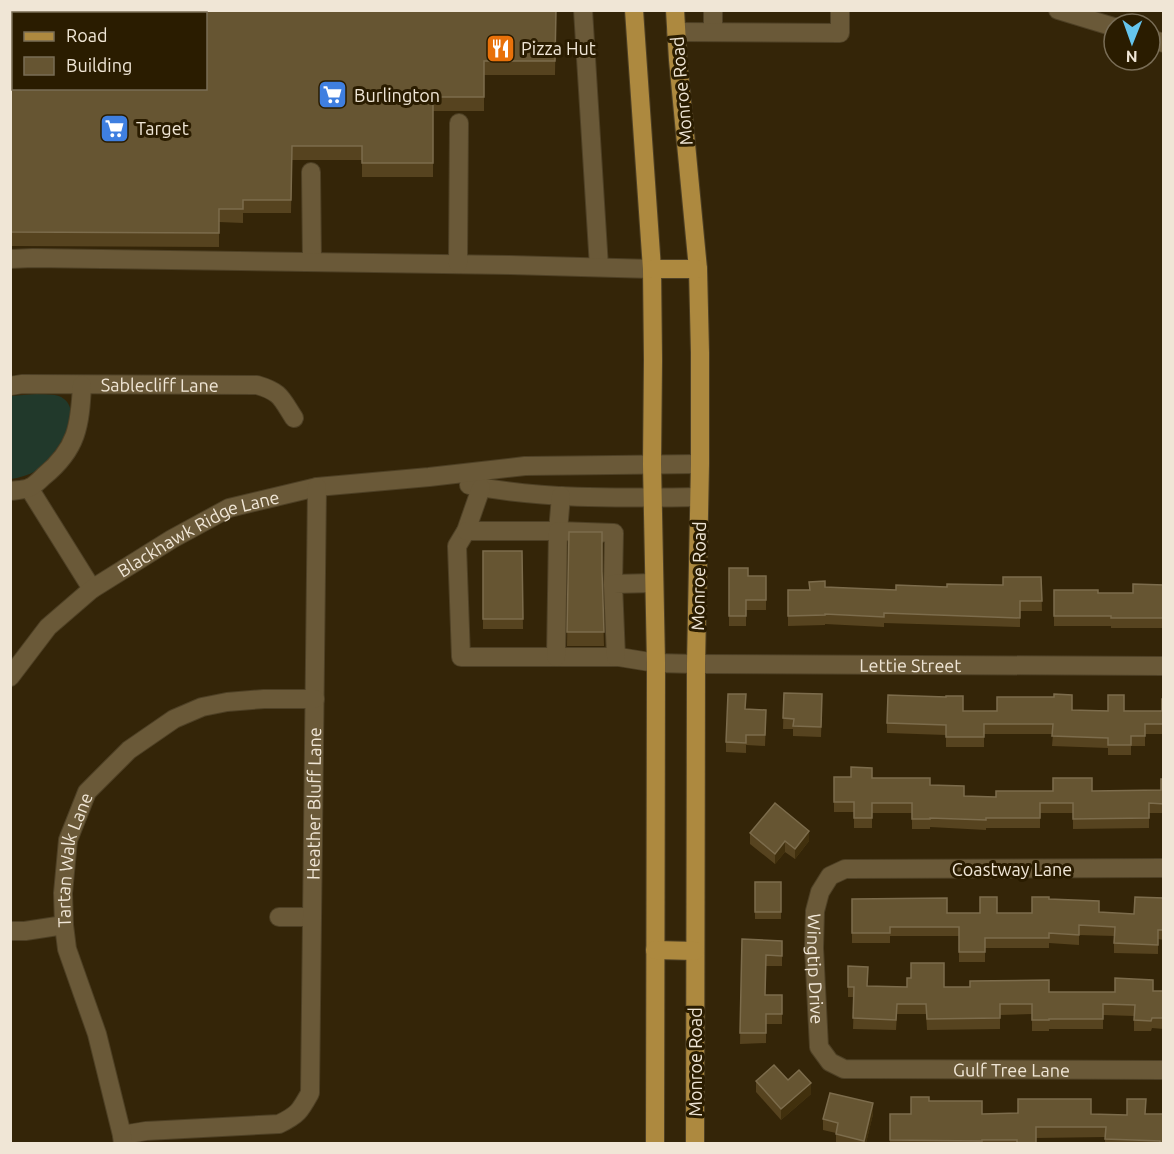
<svg xmlns="http://www.w3.org/2000/svg" width="1174" height="1154" font-family="Ubuntu,sans-serif">
	<rect width="100%" height="100%" fill="#342508"/>
	<path fill="#21392b" d="M37,394c9,1 20,-1 27,5 21,16 -12,61 -27,71 -7,5 -19,8 -26,9l-1,-83z"/>
	<g fill="none" stroke-linecap="round" stroke-linejoin="round">
		<defs>
			<g id="minor">
				<path d="M583,10l16,257"/>
				<path d="M713,10v22"/>
				<path d="M1058,10l56,17"/>
				<path d="M676,32l164,1v-23"/>
				<path d="M1150,39l14,4"/>
				<path d="M311,172l1,90"/>
				<path d="M10,259l23,-1 477,7 142,4"/>
				<path d="M458,264l1,-141"/>
				<path id="s1" d="M10,386l12,-2 235,1c24,7 24,13 37,33"/>
				<path d="M469,485c76,15 153,13 230,12"/>
				<path d="M29,488l63,101"/>
				<path id="s2" d="M481,488l-15,43 -9,15 4,111h158l37,6 40,1 468,2"/>
				<path d="M10,491c6,-1 14,-1 19,-3 5,-2 11,-8 15,-12 33,-27 36,-50 38,-91"/>
				<path d="M466,531h92l3,-35"/>
				<path d="M556,657l2,-126 56,2 -1,51"/>
				<path d="M616,657l-3,-73 41,-1"/>
				<path id="s3" d="M10,677l38,-50 44,-38 80,-50 57,-31 88,-21 112,-10 96,-11 175,-2"/>
				<path id="s4" d="M1164,868l-319,1 -15,7 -10,16 -5,19 -1,37 5,99 11,15 14,7 320,1"/>
				<path d="M279,917h33"/>
				<path d="M10,931h15l39,-6"/>
				<path id="s5" d="M122,1135l24,-4 133,-7c19,-9 21,-13 31,-31l7,-606"/>
				<path id="s6" d="M123,1144l-1,-9 -25,-101 -30,-85 -3,-24 -1,-32 5,-53 19,-48 42,-42 45,-31 28,-12 25,-5 37,-3h51"/>
			</g>
			<g id="major">
				<path d="M634,10l18,259 1,91 -1,104 4,199 -1,481"/>
				<path d="M675,10l3,50 20,209 2,84v111l-4,200 -1,480"/>
				<path d="M652,269h46"/>
				<path d="M655,950l40,1"/>
			</g>
		</defs>
		<use href="#minor" stroke="#4e4025" stroke-width="20"/>
		<use href="#major" stroke="#4e4025" stroke-width="20"/>
		<use href="#minor" stroke="#6a5938" stroke-width="18"/>
		<use href="#major" stroke="#ad893f" stroke-width="18"/>
	</g>
	<g fill="#56431f">
		<path d="M556,10l-1,65h-71v36h-51v66h-71v-17h-70l-1,53h-48v10l-24,-1v25l-209,-1v-229l196,71z"/>
		<path d="M569,532l33,43 2,71h-37z"/>
		<path d="M483,551h39l1,78h-40z"/>
		<path d="M729,568l19,8h18v34h-20v16h-17z"/>
		<path d="M1041,577l1,34h-22v16l-136,-4v4l-59,-3v1l-37,1v-36h22l15,-3 71,3 107,-5z"/>
		<path d="M1164,585v43h-53v-2h-57v-36l44,3h35z"/>
		<path d="M784,693l38,12 -1,32 -28,-1v-7h-10z"/>
		<path d="M1164,699v35h-19v12h-14v9h-23v-7l-56,-2 1,-12h-69v13h-38v-12l-59,-2v-10l76,-12 109,-1 90,1z"/>
		<path d="M746,709l20,11 -1,26 -19,-1v8l-20,-1v-10z"/>
		<path d="M834,777l38,1 58,7 34,11 32,1 96,-6 69,-1 3,-11v34h-15v15l-76,1v-16h-33v15h-54v2l-56,-3v2h-18v-16h-40v15h-18v-16h-20z"/>
		<path d="M750,833l59,8 -14,18 -10,-7 -10,12 -25,-20z"/>
		<rect x="755" y="882" width="26" height="37"/>
		<path d="M1164,898v42l-6,-1v15l-44,-1v-17l-35,-1v10l-30,-2v5h-64v14h-26v-26h-69v7h-38v-44l95,14h85l17,-14 50,13 35,2z"/>
		<path d="M742,939l40,2v25h-16l-1,29h17v29h-16v19l-26,1z"/>
		<path d="M848,966l20,20 39,1h37l105,5h66l49,-1v38l-12,-1 -1,3h-17v-15l-31,-1v14h-54v2h-17v-17l-32,1v14l-73,1 -1,-16h-29l-1,16 -43,-1 1,-32h-6z"/>
		<path d="M788,1080l23,14 -30,26 -25,-28v-11z"/>
		<path d="M929,1101l53,13h109l36,1 19,-1 18,29h-59v-6l-69,1v5h-146v-29h21z"/>
		<path d="M873,1114l-7,29h-30v-10l-13,-3v-11z"/>
	</g>
	<g fill="#41300d">
		<path d="M809,831v10l-14,18v-10z"/>
		<path d="M785,841v11l-10,12v-10z"/>
		<path d="M811,1083v11l-30,26v-11z"/>
		<path d="M873,1103v11l-7,29h-2z"/>
	</g>
	<g fill="#665532" stroke="#7c6c4c" stroke-width="1.5">
		<path d="M32,10h524l-1,51h-71v36h-51v66h-71v-17h-70l-1,54h-48v9h-24v24l-209,-1v-215h4v71h192v-74h-174z"/>
		<path d="M569,532h33v39l2,61h-37z"/>
		<path d="M483,551h39l1,68h-40z"/>
		<path d="M729,568h19v8h18v24h-20v16h-17z"/>
		<path d="M1003,577h38l1,24h-22v17l-136,-5v4l-59,-3v1l-37,1v-26h22l-1,-8 16,-1v6l71,3v-5l51,2v-3l56,1z"/>
		<path d="M1133,584l31,1v33h-53v-2h-57v-26h44v3h35z"/>
		<path d="M784,693l38,1 -1,33 -28,-1 1,-7 -11,-1z"/>
		<path d="M728,694h18l-1,15 21,1 -1,25h-19v8l-20,-1z"/>
		<path d="M1054,694l18,1v15l36,1v-16h16v16h38v-12h2v25h-19v12h-14v9h-23v-7l-56,-2 1,-12h-69v13h-38v-12l-59,-2 1,-28 58,2v-1h17v15h34v-14h57z"/>
		<path d="M851,767l21,1v10h58v7l34,1v10l32,1v-6h57v-13h39v13l69,-1v-11h3v25l-15,-1v15l-76,1v-16h-33v15h-54v2l-56,-2v1h-18v-16h-40v15h-18v-16h-20v-25h17z"/>
		<path d="M775,803l34,28 -14,18 -10,-8 -10,13 -25,-21z"/>
		<rect x="755" y="882" width="26" height="30"/>
		<path d="M980,897h17v16h35v-16h17v2l50,2v11l35,2 1,-17 29,1v32h-6v15l-44,-2 1,-16 -36,-2v10l-30,-2v5h-64v14h-26v-25h-69v6h-38v-34l95,-1v15h33z"/>
		<path d="M742,939l40,2v15l-16,-1 -1,40h17v19h-16v19h-26z"/>
		<path d="M911,963h33v24h26v-6l79,-1v12h66v-14l38,2v11h11v27h-12l-1,3 -17,-1 1,-15 -32,-1v15h-54v1h-17v-16h-32v14l-73,1 -1,-15h-29l-1,16 -43,-2 1,-31h-6v-21l20,1 -1,19 40,1v-9h4z"/>
		<path d="M774,1065l14,15 11,-10 12,13 -30,26 -25,-28z"/>
		<path d="M830,1093l43,10 -9,38 -28,-7 2,-11 -15,-4z"/>
		<path d="M911,1097h18v4h53v13l36,-1v-14h73v15l36,1v-16h19l-1,15h19v29h-4v-2l-55,-2 1,-12h-70v16h-19v-3h-35v1l-92,-1v-26h21z"/>
	</g>
	<defs>
		<symbol id="restaurant-square" viewBox="-11 -11 22 22"><rect x="-9" y="-9" width="18" height="18" rx="4" fill="#e8710a" stroke="#2a1c00"/><path d="M-5-6h1v4h1v-4h1v4h1v-4h1v5L-1.5 .5V6h-2V.5L-5-1ZM5-6V6H3V1.5H1.5Q1.5-4 5-6Z" fill="#fff"/></symbol>
		<symbol id="supermarket-square" viewBox="-11 -11 22 22"><rect x="-9" y="-9" width="18" height="18" rx="4" fill="#3f7fe0" stroke="#2a1c00"/><path d="M-6-5.5h2.5l.6 2H6L4.5 2H-2.5L-4.4-4H-6ZM-1.5 3.2a1.3 1.3 0 1 0 .1 0ZM3 3.2a1.3 1.3 0 1 0 .1 0Z" fill="#fff"/></symbol>
	</defs>
	<g fill-rule="evenodd">
		<use href="#restaurant-square" x="484" y="32" width="33" height="33"/>
		<use href="#supermarket-square" x="316" y="78" width="33" height="33"/>
		<use href="#supermarket-square" x="98" y="112" width="33" height="33"/>
	</g>
	<g text-anchor="middle" dominant-baseline="central" stroke-width="6" stroke-linejoin="round" paint-order="stroke">
		<g font-size="18" fill="#f0e6d6" stroke="#2a1c00" text-anchor="start">
			<text x="521" y="48">Pizza Hut</text>
			<text x="354" y="95">Burlington</text>
			<text x="136" y="128">Target</text>
		</g>
		<g font-size="18" fill="#f0e6d6" stroke="#2a1c00">
			<text transform="translate(681 91) rotate(-95)">Monroe Road</text>
			<text stroke="none"><textPath href="#s1" startOffset="150">Sablecliff Lane</textPath></text>
			<text stroke="none"><textPath href="#s3" startOffset="242">Blackhawk Ridge Lane</textPath></text>
			<text transform="translate(698 576) rotate(-89)">Monroe Road</text>
			<text stroke="none"><textPath href="#s2" startOffset="624">Lettie Street</textPath></text>
			<text stroke="none"><textPath href="#s5" startOffset="492">Heather Bluff Lane</textPath></text>
			<text stroke="none"><textPath href="#s6" startOffset="294">Tartan Walk Lane</textPath></text>
			<text x="1012" y="869">Coastway Lane</text>
			<text stroke="none"><textPath href="#s4" startOffset="432">Wingtip Drive</textPath></text>
			<text transform="translate(695 1062) rotate(-90)">Monroe Road</text>
			<text stroke="none"><textPath href="#s4" startOffset="712">Gulf Tree Lane</textPath></text>
		</g>
	</g>
	<rect width="1174" height="1154" fill="none" stroke="#f0e6d6" stroke-width="24"/>
	<rect x="12" y="12" width="195" height="78" fill="#2a1c00" stroke="#796d56" stroke-width="1.5"/>
	<rect x="24" y="32" width="30" height="9" fill="#ad893f" stroke="#796d56" stroke-width="1.5"/>
	<text x="66" y="42" font-size="18" fill="#f0e6d6">Road</text>
	<rect x="24" y="57" width="30" height="18" fill="#665532" stroke="#796d56" stroke-width="1.5"/>
	<text x="66" y="72" font-size="18" fill="#f0e6d6">Building</text>
	<g transform="translate(1132 42) rotate(181)"><circle r="28" fill="#2a1c00" stroke="#796d56" stroke-width="1.5"/>
	<path d="M0-4.5L10 22L0 15L-10 22Z" fill="#65c5ee"/>
	<text y="-9" font-size="16" font-weight="bold" text-anchor="middle" fill="#f0e6d6">N</text>
	</g>
</svg>
